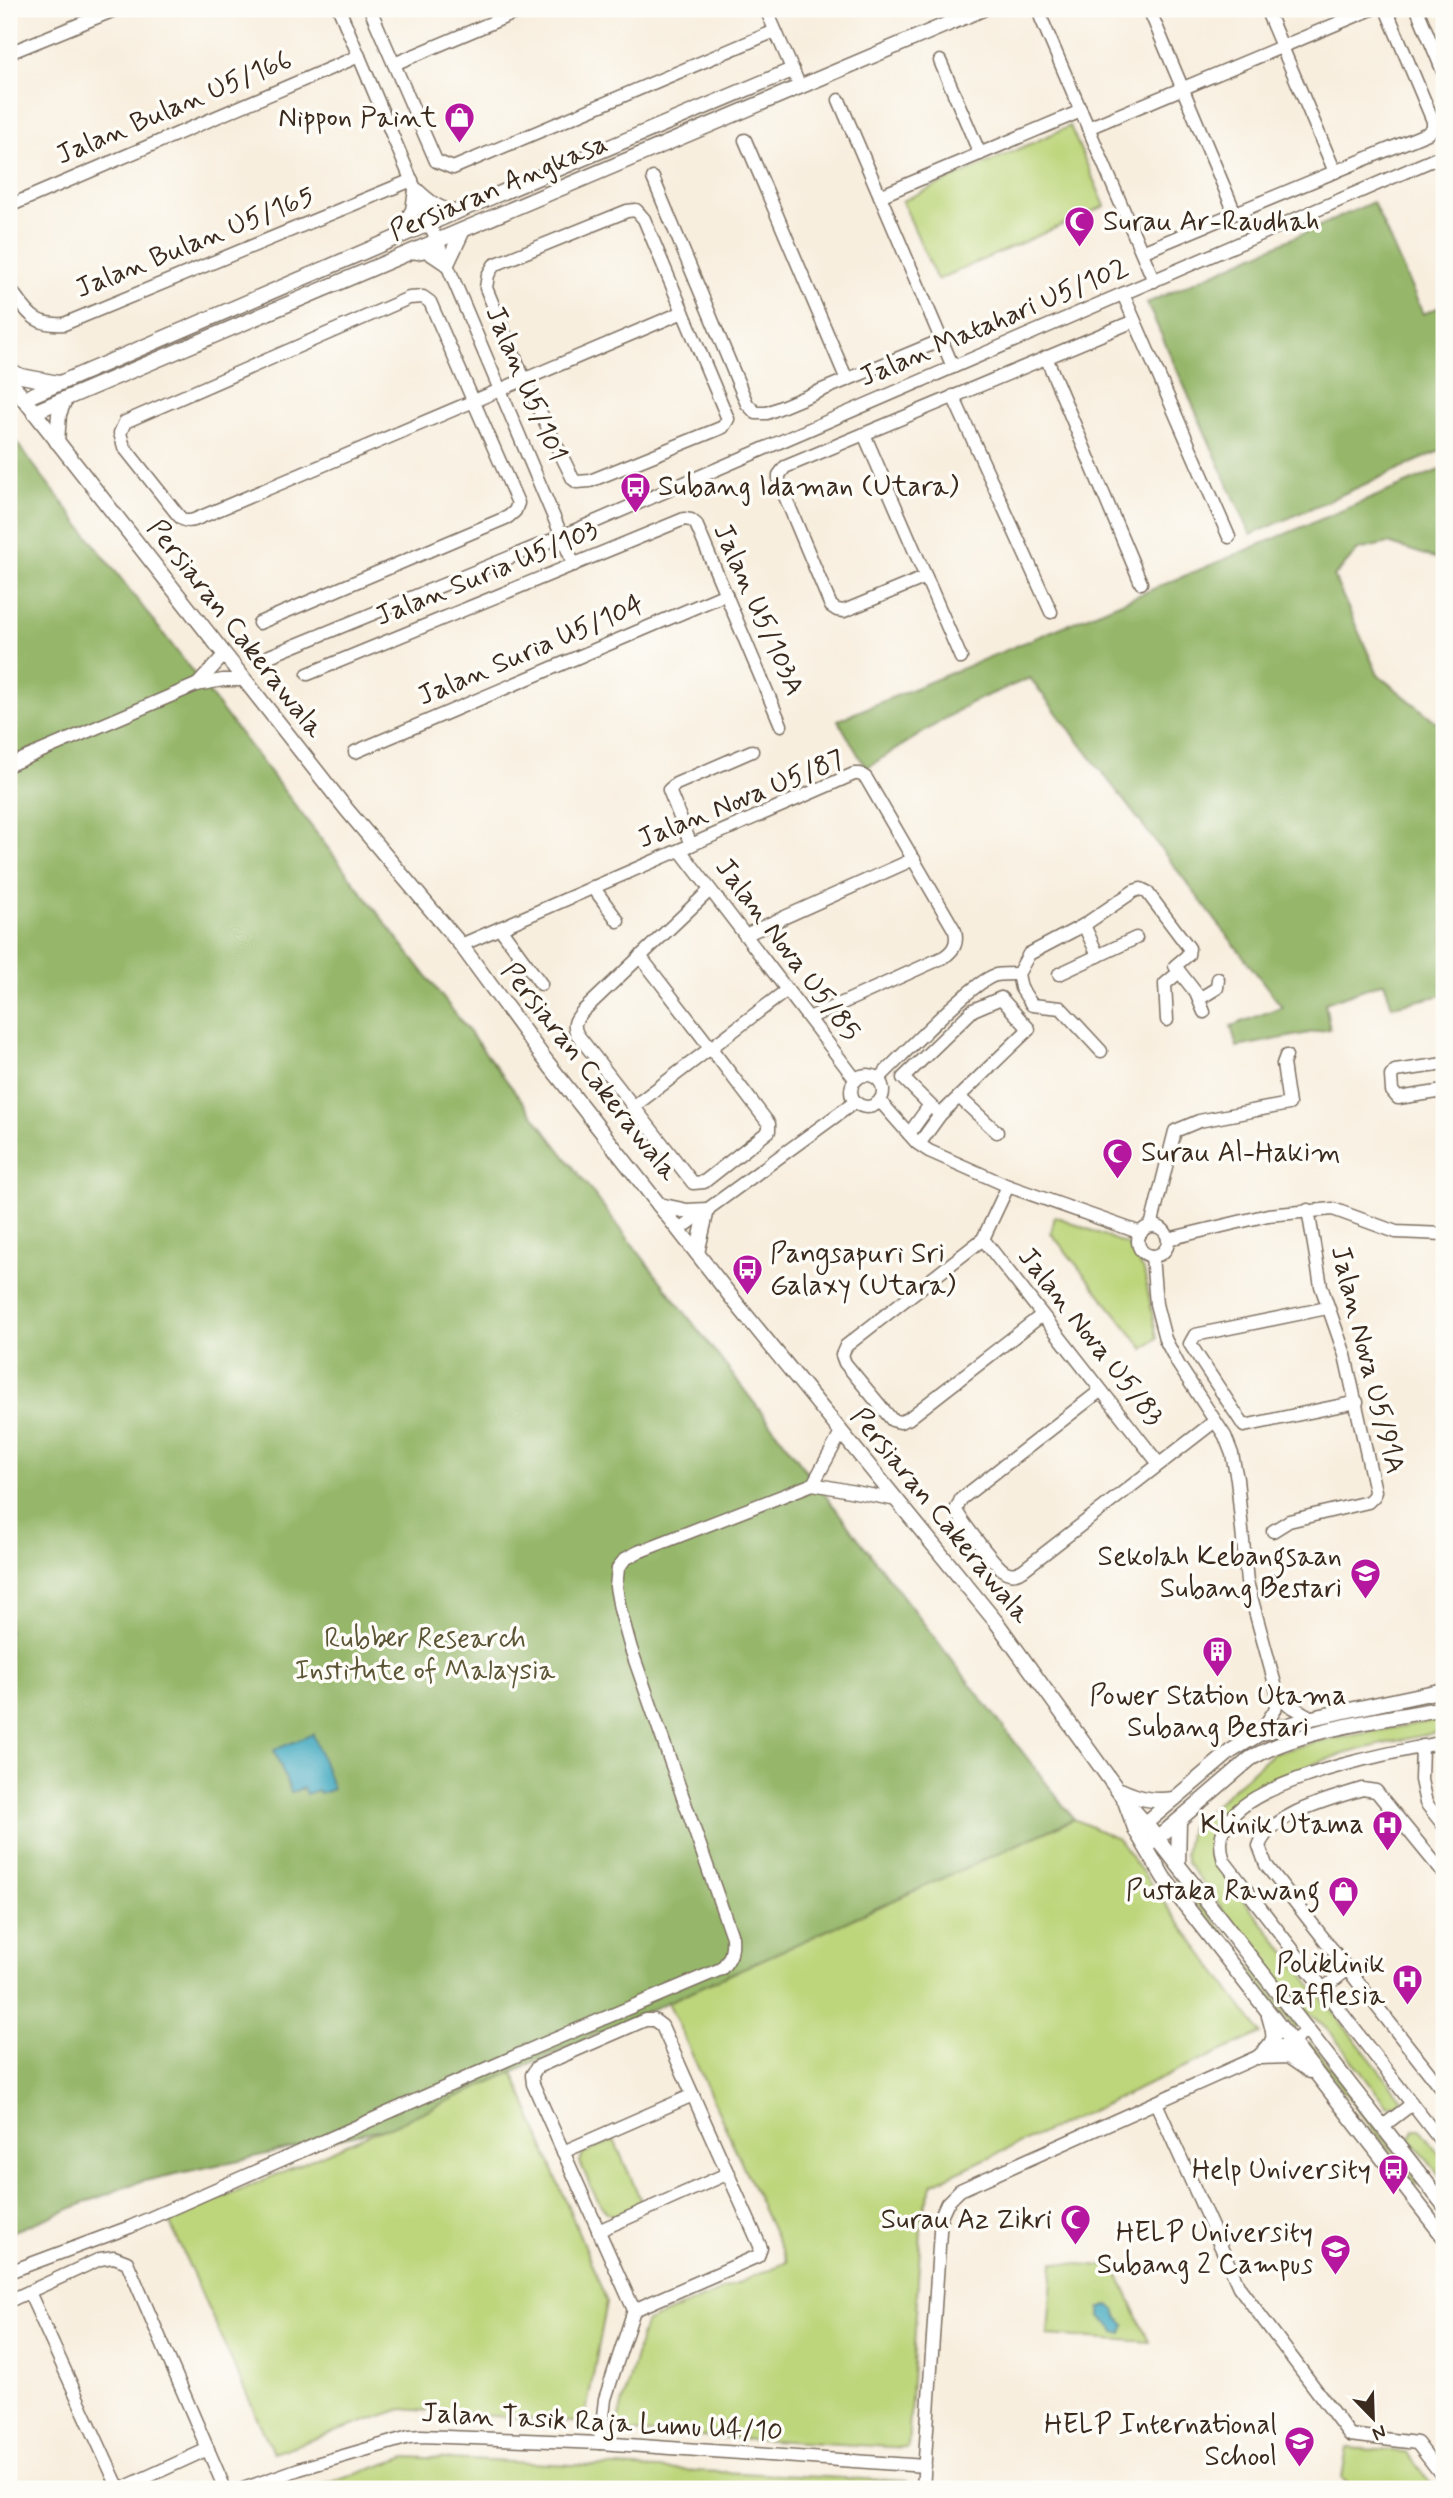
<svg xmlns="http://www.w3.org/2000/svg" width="1453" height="2498" font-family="Mynerve,sans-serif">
	<rect width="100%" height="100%" fill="#fdfcf7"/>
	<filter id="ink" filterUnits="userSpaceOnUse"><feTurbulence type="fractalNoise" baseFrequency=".0143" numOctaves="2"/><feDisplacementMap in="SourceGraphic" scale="14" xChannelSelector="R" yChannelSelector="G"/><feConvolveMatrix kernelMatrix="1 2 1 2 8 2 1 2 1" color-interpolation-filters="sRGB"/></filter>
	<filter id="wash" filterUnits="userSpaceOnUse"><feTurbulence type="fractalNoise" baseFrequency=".00686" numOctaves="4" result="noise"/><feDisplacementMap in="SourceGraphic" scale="28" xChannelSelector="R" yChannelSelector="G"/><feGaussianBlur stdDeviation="1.57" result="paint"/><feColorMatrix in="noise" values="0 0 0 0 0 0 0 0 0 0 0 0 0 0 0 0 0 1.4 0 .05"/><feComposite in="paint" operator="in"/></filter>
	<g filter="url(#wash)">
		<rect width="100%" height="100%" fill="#f8eede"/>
		<g fill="#bdd67b" stroke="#7c804c" stroke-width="2">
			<path d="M1070,126l35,80 -168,74 -35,-79z"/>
			<path d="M1055,1216l73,29 16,26 13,67 -13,11 -93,-116z"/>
			<path d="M1444,1719v12c-68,14 -160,30 -212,80 -5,4 -13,9 -16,14 -8,13 -2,35 5,46l181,228 -3,5 -12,2 -56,-73 -41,-37 -103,-133 -2,-9 5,-27 82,-73 38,-11z"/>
			<path d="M1327,1721l1,4 -45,11 -36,16 -85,75 -3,-3 86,-75 18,-10z"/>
			<path d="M1074,1819l44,20 143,194 -328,150 -11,30 -14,235 -293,-17 30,-108 142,-61 -119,-260z"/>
			<path d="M1172,1867l126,159 -3,3 -126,-159z"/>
			<path d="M1310,2042l109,141 -3,2 -109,-141z"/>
			<path d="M513,2072l94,230 -23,121 -182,-14 -129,44 -104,-232z"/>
			<path d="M1414,2129h6l24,31v21l-34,-43z"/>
			<path d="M614,2140l29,65c-8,3 -18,10 -26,11 -16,3 -31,-42 -37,-54l3,-8z"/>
			<path d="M1053,2262l62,5 34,75 -101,-7z"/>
			<path d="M1347,2448l59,4 29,37h-83l-10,-11z"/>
			<path d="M406,2457l501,24v8h-595z"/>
		</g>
		<g fill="#96b76b" stroke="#687044" stroke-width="2">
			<path d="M1373,202l50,112 21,-9v144l-193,86 -104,-232z"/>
			<path d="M9,433l1065,1386 -684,308 -255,56 -126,50z"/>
			<path d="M1444,468v93l-56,-18 -30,7 -24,27 44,98 66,53v267l-52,11 -8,-24 -59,21 5,26 -93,18 -6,-21 51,-19 -252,-329 -58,24 -106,66 -28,-48z"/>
		</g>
		<g fill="#3fa8bf" stroke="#3d696e" stroke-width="2">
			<path d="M313,1734l20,55 -13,5 -2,-4 -12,4 -3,-6 -12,4 -17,-42z"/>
			<path d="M1109,2305l6,4 3,9 7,7 -3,8 -7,-2 -3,-5 -12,-8v-9z"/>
		</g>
	</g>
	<g filter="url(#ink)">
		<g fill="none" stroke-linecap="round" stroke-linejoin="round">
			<defs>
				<g id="minor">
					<path d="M339,9l235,556"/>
					<path d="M370,9l66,152 17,7 322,-137"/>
					<path d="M766,9l34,78"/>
					<path d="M1149,9l86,204"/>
					<path d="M1266,9l69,163"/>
					<path d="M1417,9l27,65"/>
					<path d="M1041,18l113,263"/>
					<path d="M9,53l108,-44"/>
					<path d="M940,61l40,93"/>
					<path d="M394,64l130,-55"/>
					<path d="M839,100l114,267"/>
					<path d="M1088,128l284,-119"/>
					<path d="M745,140l102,240"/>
					<path d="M653,178l94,226 9,9h11l175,-73"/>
					<path d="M880,196l201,-85"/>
					<path d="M9,206l350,-150"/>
					<path d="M636,210l8,9 84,200 -5,8 -7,3 -126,51 -13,1 -4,-3 -49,-100 -38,-91 2,-13 6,-10 133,-54z"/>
					<path d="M1142,252l286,-119 5,-5v-7l-47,-112"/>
					<path d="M9,288c19,23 22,38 55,36l348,-144"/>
					<path d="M1123,294l106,243"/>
					<path d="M1046,357l95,226"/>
					<path d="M953,396l98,216"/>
					<path d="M864,434l97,224"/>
					<path d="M926,577l-82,34 -7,-1 -6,-4 -52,-124v-7l6,-8 349,-146"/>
					<path d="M259,623l249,-106 7,-6 3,-8 -88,-201 -7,-5 -14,1 -284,124 -5,11 4,14 54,68c5,6 9,7 16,5 163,-70 326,-139 489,-208"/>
					<path d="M267,657l295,-121 882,-381"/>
					<path d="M308,674l376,-155 7,1 5,4 85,201"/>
					<path d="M197,685l27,-30"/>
					<path d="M355,752l371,-158"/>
					<path d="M9,765l187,-80 27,-5h21"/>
					<path d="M691,845l-22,-55 7,-6 76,-33"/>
					<path d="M680,850l176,230"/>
					<path d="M593,887l25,34"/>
					<path d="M1084,925l14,31"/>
					<path d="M500,928l41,56"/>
					<path d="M745,935l169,-76"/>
					<path d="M461,945l393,-171h6l6,4 89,153c3,12 -1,19 -11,26l-135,61"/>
					<path d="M640,956l129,168v7l-65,51 -11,1 -116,-149c-5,-10 -1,-15 6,-23l127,-121"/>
					<path d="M1059,974l77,-36"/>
					<path d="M1199,999l18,-11 1,-9"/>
					<path d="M1167,1020l-2,-36 13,-11"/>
					<path d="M1101,1051l-40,-43 -29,-3 -11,-17 -3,-14 11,-20 55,-29 50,-34 7,-2 6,3 42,56 -1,7 -13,11 21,27 8,19"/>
					<path d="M1444,1064l-49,7 -4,5 1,15 6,7 46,-7"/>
					<circle cx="867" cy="1091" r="16"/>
					<path d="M878,1079c22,-21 94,-98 118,-104 7,-1 15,-1 22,-1"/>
					<path d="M959,1097l38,35"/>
					<path d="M880,1101l37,42 12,8 79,35 133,47"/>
					<path d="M633,1107l154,-117"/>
					<path d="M909,1134l20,-28"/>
					<path d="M919,1144l21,-29 89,-86 -28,-31 -28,12 -70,68 37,37"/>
					<path d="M1008,1186l-25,53 -137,107 -4,9 3,8 47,57 8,2 8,-3 134,-104"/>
					<circle cx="1153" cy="1241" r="15"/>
					<path d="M1151,1226l24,-95 24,-10 90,-17 -6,-40 3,-8"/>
					<path d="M679,1230l176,-128"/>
					<path d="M983,1239l176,225"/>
					<path d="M1168,1239l100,-24 65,-6 63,23 48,2"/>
					<path d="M1152,1256l4,48 9,35 13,25 47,72 7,18 5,25 10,103 31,113 -3,15 -16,24"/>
					<path d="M1327,1308l-132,27 -5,9 54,82 113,-24"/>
					<path d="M1100,1391l-139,108 -5,11c5,11 41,58 50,62 7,3 11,1 17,-2l192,-149"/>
					<path d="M813,1484l28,-51"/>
					<path d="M1273,1531l16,-10 79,-19 6,-6 1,-5 -30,-136 -24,-69 -13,-76"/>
					<path d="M1278,1695l11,10 23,13"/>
					<path d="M1444,1742c-51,11 -97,19 -146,37 -21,8 -45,17 -62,33 -15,13 -18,31 -12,49l220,284"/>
					<path d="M1422,1746l-1,34 5,23 18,23"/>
					<path d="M1444,1874l-68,-83 -14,-2c-31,10 -91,24 -103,57l7,19 178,227"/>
					<path d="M1323,1989l25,-20"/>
					<path d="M1156,2103l83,184 111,148 67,8 27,35"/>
					<path d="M1383,2126l29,-22"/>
					<path d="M563,2152l130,-57"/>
					<path d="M598,2231l131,-58"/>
					<path d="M9,2272l121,-45 406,-180 185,-78c10,-11 12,-17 11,-32l-101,-288 -11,-40 -4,-22 2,-19 7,-9 13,-7 175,-68 84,16"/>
					<path d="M29,2292l90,197"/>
					<path d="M9,2301l91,-42 14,-2 13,5 98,227"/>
					<path d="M600,2443l5,-44 29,-89 -101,-226 -1,-9 5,-8 108,-47h9l8,6 99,222 -3,8 -124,54"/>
					<path d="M121,2489l87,-40"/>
					<path d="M243,2489l56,-20 110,-32 12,-1 179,7 325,23"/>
					<path d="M923,2489l18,-273 6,-13 13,-13 333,-149 15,-11"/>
				</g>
				<g id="tertiary">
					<path d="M416,190c13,12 22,20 40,22"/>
					<path d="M398,236l15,-26 3,-20"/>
					<path d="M417,252l9,-2 21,14 16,-34"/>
					<path d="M9,370l12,6 37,7"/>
					<path d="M9,380l338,430 114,135 82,112 193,246 261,320 127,176 22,25 298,381"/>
					<path d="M23,399l433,-187 336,-142"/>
					<path d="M34,412l949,-403"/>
					<path d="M57,442l2,-28 6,-15"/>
					<path d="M659,1205l28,6 20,-1 -10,43"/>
					<path d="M1120,1790c20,9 33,12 54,9"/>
					<path d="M1126,1804l10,27 28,47 280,359"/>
					<path d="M1140,1828l91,-77 28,-17 53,-16 132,-28"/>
					<path d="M1152,1843l98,-84c49,-30 136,-40 194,-51"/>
					<path d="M1178,1865l1,-44"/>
					<path d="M1259,2057l29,-1 22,15"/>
					<path d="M1259,2057c17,-17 17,-18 10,-41"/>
				</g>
			</defs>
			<use href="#minor" stroke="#7d6f61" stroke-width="15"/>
			<use href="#tertiary" stroke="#7d6f61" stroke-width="17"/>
			<use href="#minor" stroke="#fff" stroke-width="12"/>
			<use href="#tertiary" stroke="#fff" stroke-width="14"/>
		</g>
	</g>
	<defs>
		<symbol id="shop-pin" viewBox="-11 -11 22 30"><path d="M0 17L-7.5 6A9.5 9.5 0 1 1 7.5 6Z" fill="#b5179e" stroke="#fdfcf7"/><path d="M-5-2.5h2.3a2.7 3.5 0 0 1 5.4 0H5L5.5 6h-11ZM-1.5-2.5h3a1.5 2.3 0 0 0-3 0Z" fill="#fff"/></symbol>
		<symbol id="mosque-pin" viewBox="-11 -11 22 30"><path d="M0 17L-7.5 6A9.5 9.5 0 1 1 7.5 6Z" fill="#b5179e" stroke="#fdfcf7"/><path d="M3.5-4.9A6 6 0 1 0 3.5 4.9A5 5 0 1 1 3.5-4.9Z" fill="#fff"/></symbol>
		<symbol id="bus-pin" viewBox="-11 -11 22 30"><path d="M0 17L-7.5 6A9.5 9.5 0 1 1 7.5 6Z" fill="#b5179e" stroke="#fdfcf7"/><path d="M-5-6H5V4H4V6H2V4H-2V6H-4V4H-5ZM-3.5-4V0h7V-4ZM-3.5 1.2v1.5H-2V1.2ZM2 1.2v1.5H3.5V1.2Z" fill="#fff"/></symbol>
		<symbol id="school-pin" viewBox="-11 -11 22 30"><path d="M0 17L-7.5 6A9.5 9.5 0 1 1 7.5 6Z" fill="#b5179e" stroke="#fdfcf7"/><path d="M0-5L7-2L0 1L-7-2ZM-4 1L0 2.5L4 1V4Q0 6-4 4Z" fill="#fff"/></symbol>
		<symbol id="building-pin" viewBox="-11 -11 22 30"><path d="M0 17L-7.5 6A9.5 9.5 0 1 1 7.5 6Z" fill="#b5179e" stroke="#fdfcf7"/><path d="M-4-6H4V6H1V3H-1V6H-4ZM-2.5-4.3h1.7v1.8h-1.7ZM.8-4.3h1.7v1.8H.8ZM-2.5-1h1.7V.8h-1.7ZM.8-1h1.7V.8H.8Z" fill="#fff"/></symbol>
		<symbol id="hospital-pin" viewBox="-11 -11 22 30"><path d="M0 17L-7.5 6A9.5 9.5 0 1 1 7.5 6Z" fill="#b5179e" stroke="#fdfcf7"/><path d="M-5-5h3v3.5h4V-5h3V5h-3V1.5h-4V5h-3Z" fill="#fff"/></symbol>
		<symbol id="university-pin" viewBox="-11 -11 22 30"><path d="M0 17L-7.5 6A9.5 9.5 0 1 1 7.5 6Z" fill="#b5179e" stroke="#fdfcf7"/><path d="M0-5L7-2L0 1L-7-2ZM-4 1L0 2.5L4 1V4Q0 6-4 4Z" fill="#fff"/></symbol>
	</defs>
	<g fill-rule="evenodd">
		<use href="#shop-pin" x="442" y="100" width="35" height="47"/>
		<use href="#mosque-pin" x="1062" y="204" width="35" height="47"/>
		<use href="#bus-pin" x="618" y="470" width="35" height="47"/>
		<use href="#mosque-pin" x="1100" y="1136" width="35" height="47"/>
		<use href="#bus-pin" x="730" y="1252" width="35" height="47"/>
		<use href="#school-pin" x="1348" y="1556" width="35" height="47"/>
		<use href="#building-pin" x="1200" y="1634" width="35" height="47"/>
		<use href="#hospital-pin" x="1370" y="1808" width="35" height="47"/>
		<use href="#shop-pin" x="1326" y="1874" width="35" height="47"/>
		<use href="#hospital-pin" x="1390" y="1962" width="35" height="47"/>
		<use href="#bus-pin" x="1376" y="2152" width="35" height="47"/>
		<use href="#mosque-pin" x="1058" y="2202" width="35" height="47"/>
		<use href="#university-pin" x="1318" y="2232" width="35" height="47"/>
		<use href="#school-pin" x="1282" y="2424" width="35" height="47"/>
	</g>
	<g text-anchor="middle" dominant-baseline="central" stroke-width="7" stroke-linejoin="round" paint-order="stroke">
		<g font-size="28" fill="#3b2a1e" stroke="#fdfcf7">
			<text transform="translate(174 108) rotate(-23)">Jalan Bulan U5/166</text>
			<text transform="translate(499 188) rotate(-23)">Persiaran Angkasa</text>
			<text transform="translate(195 243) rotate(-22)">Jalan Bulan U5/165</text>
			<text transform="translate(994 323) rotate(-23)">Jalan Matahari U5/102</text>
			<text transform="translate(525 384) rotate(67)">Jalan U5/101</text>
			<text transform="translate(487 574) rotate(-22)">Jalan Suria U5/103</text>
			<text transform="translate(758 610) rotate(66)">Jalan U5/103A</text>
			<text transform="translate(235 629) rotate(52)">Persiaran Cakerawala</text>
			<text transform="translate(531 651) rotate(-23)">Jalan Suria U5/104</text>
			<text transform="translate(741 800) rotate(-22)">Jalan Nova U5/87</text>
			<text transform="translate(787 950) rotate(53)">Jalan Nova U5/85</text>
			<text transform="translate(589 1072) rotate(52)">Persiaran Cakerawala</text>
			<text transform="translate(1090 1337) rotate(52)">Jalan Nova U5/83</text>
			<text transform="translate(1367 1360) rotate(76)">Jalan Nova U5/91A</text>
			<text transform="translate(940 1516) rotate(51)">Persiaran Cakerawala</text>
			<text transform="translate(602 2423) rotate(3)">Jalan Tasik Raja Lumu U4/10</text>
		</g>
		<g font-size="28" fill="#3b2a1e" stroke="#fdfcf7" text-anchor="end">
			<text x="437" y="118">Nippon Paint</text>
			<text x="1103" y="222" text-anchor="start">Surau Ar-Raudhah</text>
			<text x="658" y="487" text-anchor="start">Subang Idaman (Utara)</text>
			<text x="1141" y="1153" text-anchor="start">Surau Al-Hakim</text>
			<text x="770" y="1254" text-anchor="start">Pangsapuri Sri<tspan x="770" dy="32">Galaxy (Utara)</tspan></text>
			<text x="1342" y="1557">Sekolah Kebangsaan<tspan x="1342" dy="32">Subang Bestari</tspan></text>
			<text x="1218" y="1696" text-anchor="middle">Power Station Utama<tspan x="1218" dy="32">Subang Bestari</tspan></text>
			<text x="1364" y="1825">Klinik Utama</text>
			<text x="1320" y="1891">Pustaka Rawang</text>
			<text x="1385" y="1964">Poliklinik<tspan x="1385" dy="32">Rafflesia</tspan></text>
			<text x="1371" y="2170">Help University</text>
			<text x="1052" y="2220">Surau Az Zikri</text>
			<text x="1313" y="2233">HELP University<tspan x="1313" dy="32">Subang 2 Campus</tspan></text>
			<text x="1277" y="2425">HELP International<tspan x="1277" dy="32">School</tspan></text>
		</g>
		<g font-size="28" fill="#5c5535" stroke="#fdfcf7">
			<text x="425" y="1639">Rubber Research<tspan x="425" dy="32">Institute of Malaysia</tspan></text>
		</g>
	</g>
	<rect width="1453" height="2498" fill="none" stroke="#fdfcf7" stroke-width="35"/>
	<g transform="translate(1373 2418) rotate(157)" stroke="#fdfcf7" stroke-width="5" paint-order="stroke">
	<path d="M0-5L12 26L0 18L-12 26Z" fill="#3b2a1e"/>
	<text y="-10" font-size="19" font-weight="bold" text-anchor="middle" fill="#3b2a1e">N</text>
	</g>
</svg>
